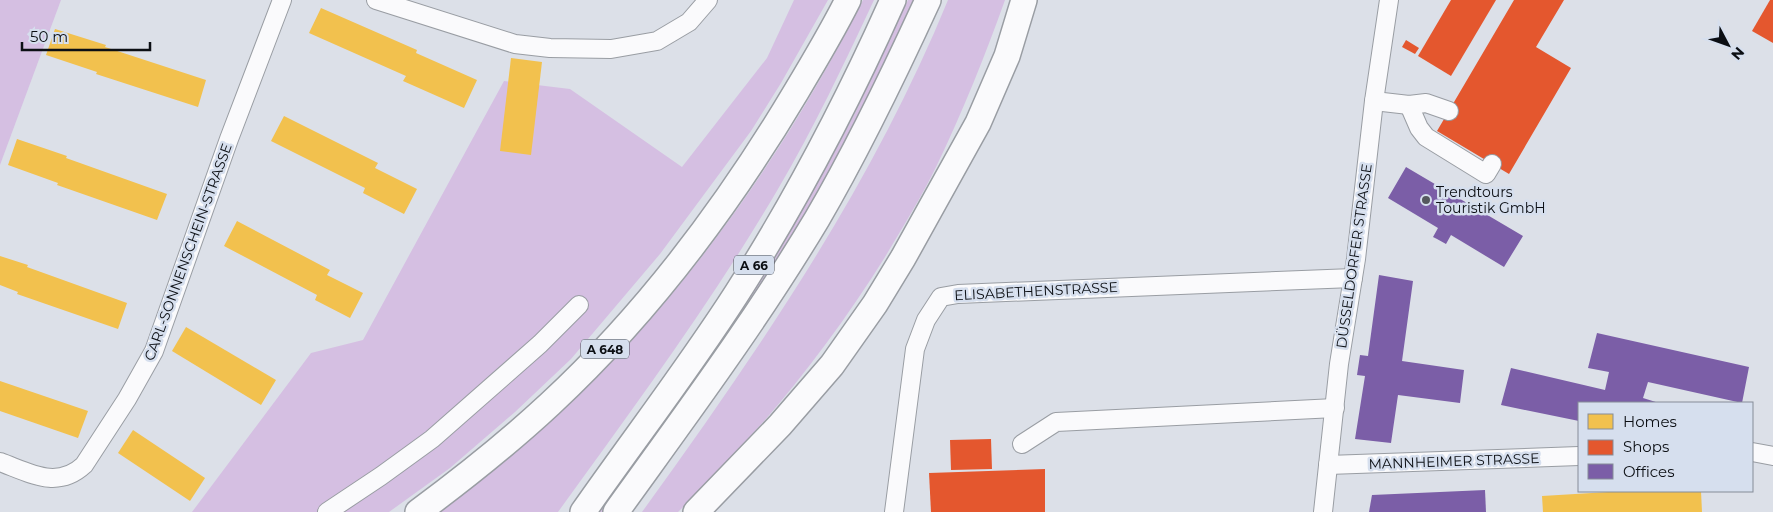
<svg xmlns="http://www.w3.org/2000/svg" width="1773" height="512" font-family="Montserrat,sans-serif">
	<rect width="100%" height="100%" fill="#dce0e8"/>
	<g fill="#d5bfe2">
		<path d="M0,0h61l-61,165z"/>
		<path d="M794,0h34l-47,83 -30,48 -91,123 -89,105 -56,53 -65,56 -61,44h-197l119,-159 52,-13 141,-259 66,8 112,78 85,-109z"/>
		<path d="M863,0h11c-30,64 -60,128 -96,189 -66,113 -144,218 -220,323h-120c51,-40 102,-79 148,-124 113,-112 205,-246 277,-388z"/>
		<path d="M908,0h6c-50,116 -112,226 -182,330 -41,62 -85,122 -128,182h-7l196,-287 35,-61 28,-53z"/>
		<path d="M948,0h57c-20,56 -42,111 -68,165 -15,31 -34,62 -52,92 -60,96 -126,176 -207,255h-36c117,-162 230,-326 306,-512z"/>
	</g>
	<g fill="#f2c14e">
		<path d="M321,8l96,42 -1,3 61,27 -13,28 -61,-27 3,-5 -97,-43z"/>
		<path d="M55,29l51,16 -1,2 101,33 -8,27 -102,-33 1,-2 -51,-17z"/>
		<path d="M511,58l31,4 -11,93 -31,-4z"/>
		<path d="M284,116l94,47 -3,5 42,21 -13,25 -41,-21 2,-5 -94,-47z"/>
		<path d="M17,139l50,17 -1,2 101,36 -10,26 -100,-35 1,-2 -50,-18z"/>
		<path d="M237,221l93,49 -3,5 36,18 -13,25 -35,-18 2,-5 -93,-49z"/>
		<path d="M0,256l28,9 -1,2 100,36 -9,26 -101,-35 1,-2 -18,-7z"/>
		<path d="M186,327l90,53 -15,25 -89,-54z"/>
		<path d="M0,381l88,30 -10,27 -78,-27z"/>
		<path d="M133,430l72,48 -15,23 -72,-48z"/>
		<path d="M1625,491h76l1,21h-159l-1,-16z"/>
	</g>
	<g fill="#e4572e">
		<path d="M1451,0h45l-45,76 -33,-20z"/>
		<path d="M1514,0h50l-28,47 35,21 -62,106 -72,-43z"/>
		<path d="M1770,0h3v43l-21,-12z"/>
		<path d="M1406,40l13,8 -4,6 -13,-7z"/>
		<path d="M991,439l1,30 -41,1 -1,-30z"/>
		<path d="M1045,469v43h-114l-2,-39z"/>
	</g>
	<g fill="#7b5ea7">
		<path d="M1406,167l117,69 -19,31 -53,-32 -5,9 -9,-5 -4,-2 5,-9 -50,-30z"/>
		<path d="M1379,275l34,6 -11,80 62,9 -4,33 -62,-8 -7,48 -36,-4 10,-63 -8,-1 3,-20 8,1z"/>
		<path d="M1597,333l152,34 -7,36 -94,-21 -5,16 16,5h-80v18l-78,-16 10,-37 94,22 4,-18 -21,-4z"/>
		<path d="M1485,490l1,22h-117l3,-17z"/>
	</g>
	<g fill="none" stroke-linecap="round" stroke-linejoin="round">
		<defs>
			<g id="minor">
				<path d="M376,0l139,44 35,4 61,1 46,-8 32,-19 19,-22"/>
				<path d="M1374,101l35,4 17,-2 23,8"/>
				<path d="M1409,105l10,23 7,9 60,37 6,-10"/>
				<path d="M1022,444l34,-22 279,-14"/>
				<path d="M1752,452l21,4"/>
				<path d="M0,462c30,11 57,28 84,3l43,-66 27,-48 75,-212 53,-139"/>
				<path d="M1328,465l251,-9"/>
				<path d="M327,512l54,-36 51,-37 108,-95 39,-39"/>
				<path d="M894,512l21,-163 11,-29 15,-23 17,-3 395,-16"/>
				<path d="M1323,512l16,-148 17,-105 18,-158 15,-101"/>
			</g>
			<g id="highway">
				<path d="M418,512c46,-34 90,-69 132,-108 97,-90 178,-198 246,-312 18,-30 36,-60 52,-92"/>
				<path d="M583,512c51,-73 106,-144 154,-219 60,-94 111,-192 156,-293"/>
				<path d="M616,512c69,-96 140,-191 201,-293 41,-70 77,-145 111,-219"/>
				<path d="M696,512l84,-87 52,-60 43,-61 28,-46 75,-135 29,-67 17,-56"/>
			</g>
		</defs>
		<use href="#minor" stroke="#999da3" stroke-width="20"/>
		<use href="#highway" stroke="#999da3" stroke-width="28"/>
		<use href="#minor" stroke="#fafafc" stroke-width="18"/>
		<use href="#highway" stroke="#fafafc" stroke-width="25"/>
	</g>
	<circle fill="#55585e" stroke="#d6dfee" stroke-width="2" cx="1426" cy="200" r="5"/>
	<g text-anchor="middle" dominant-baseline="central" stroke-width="5" stroke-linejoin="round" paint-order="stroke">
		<g fill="#d6dfee" stroke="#494d55" stroke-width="1">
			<rect x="734" y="255.5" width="40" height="19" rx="4"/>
			<rect x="581" y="339.5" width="48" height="19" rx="4"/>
		</g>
		<g font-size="12" font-weight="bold" fill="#0c0f14">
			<text x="754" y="265">A 66</text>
			<text x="605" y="349">A 648</text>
		</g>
		<g font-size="14" fill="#0c0f14" stroke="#d6dfee" text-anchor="start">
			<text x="1436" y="192">Trendtours<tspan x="1436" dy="16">Touristik GmbH</tspan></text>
		</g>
		<g font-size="14" fill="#0c0f14" stroke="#d6dfee">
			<text transform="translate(188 252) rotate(-70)">CARL-SONNENSCHEIN-STRASSE</text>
			<text transform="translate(1354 256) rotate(-82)">DÜSSELDORFER STRASSE</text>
			<text transform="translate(1036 291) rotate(-3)">ELISABETHENSTRASSE</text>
			<text transform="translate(1454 461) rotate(-2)">MANNHEIMER STRASSE</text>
		</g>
	</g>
	<rect x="1578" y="402" width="175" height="90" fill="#d6dfee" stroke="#858c97"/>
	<rect x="1588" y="414" width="25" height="15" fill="#f2c14e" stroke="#858c97"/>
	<text x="1623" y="427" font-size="15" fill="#0c0f14">Homes</text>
	<rect x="1588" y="440" width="25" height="15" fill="#e4572e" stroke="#858c97"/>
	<text x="1623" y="452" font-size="15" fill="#0c0f14">Shops</text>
	<rect x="1588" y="464" width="25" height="15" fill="#7b5ea7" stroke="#858c97"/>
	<text x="1623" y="477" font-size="15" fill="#0c0f14">Offices</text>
	<g transform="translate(1728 45) rotate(131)" stroke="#d6dfee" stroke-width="4" paint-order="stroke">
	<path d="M0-4L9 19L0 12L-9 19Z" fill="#0c0f14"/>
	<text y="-8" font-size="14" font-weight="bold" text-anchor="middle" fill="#0c0f14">N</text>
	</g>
	<path d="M22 42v8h128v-8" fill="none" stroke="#0c0f14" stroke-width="2.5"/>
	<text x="30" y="42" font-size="15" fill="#0c0f14" stroke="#d6dfee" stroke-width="4" paint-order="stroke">50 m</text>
</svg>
